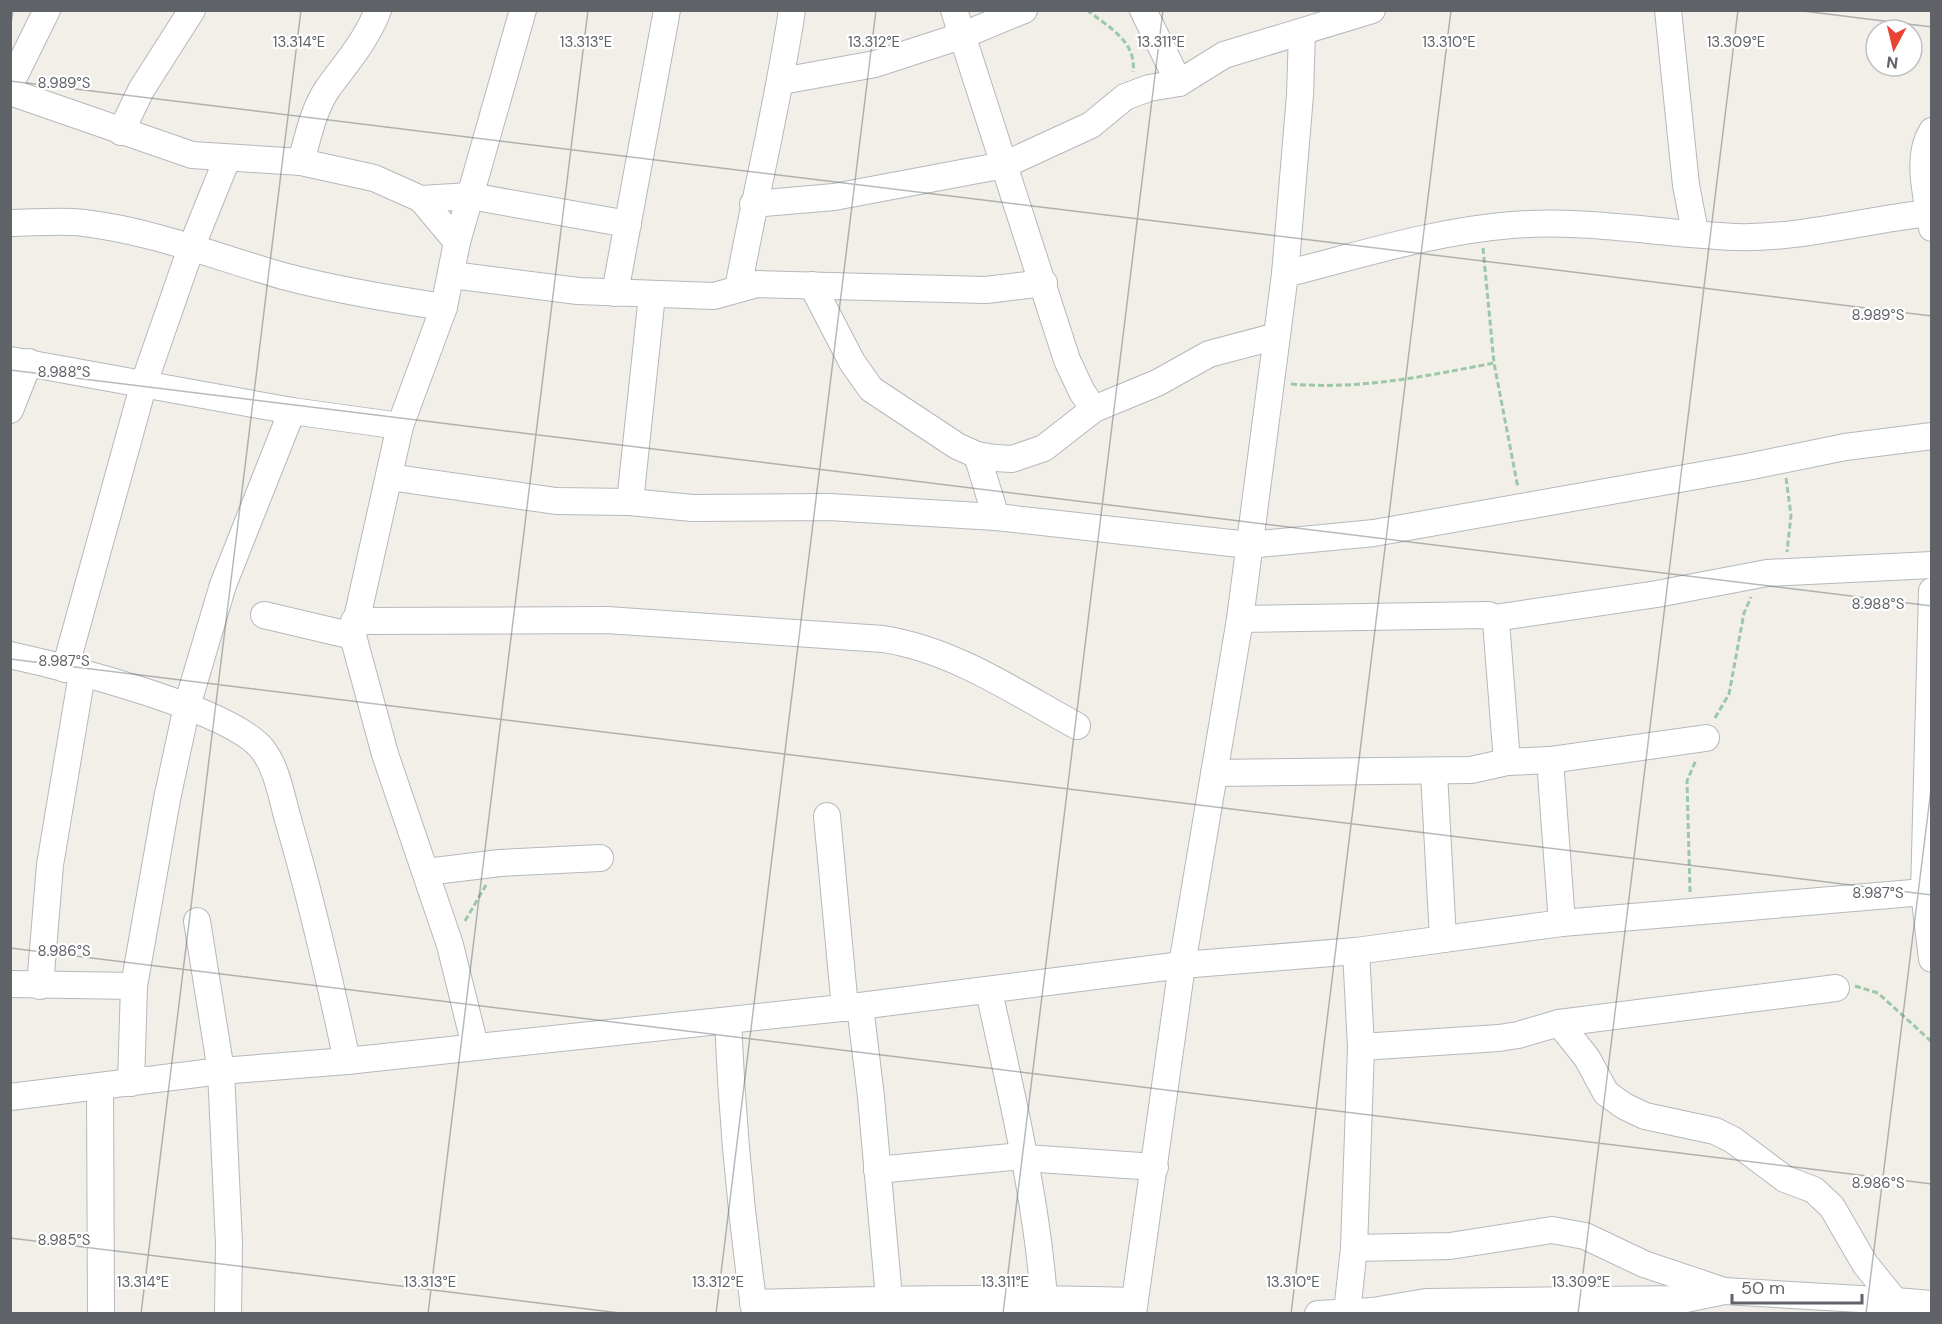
<svg xmlns="http://www.w3.org/2000/svg" width="1942" height="1324" font-family="'DM Sans',sans-serif">
	<rect width="100%" height="100%" fill="#f1efe8"/>
	<g fill="none" stroke-linecap="round" stroke-linejoin="round">
		<defs>
			<g id="minor">
				<path d="M954,10l113,350 15,32 12,17"/>
				<path d="M1143,10l36,73"/>
				<path d="M1668,10l18,175 9,47"/>
				<path d="M782,81l93,-17 86,-28 63,-26"/>
				<path d="M10,85l37,-75"/>
				<path d="M10,92l182,63 109,7 73,16 47,21 36,43"/>
				<path d="M121,132l20,-42 51,-80"/>
				<path d="M301,162c7,-25 12,-52 27,-74 19,-26 38,-47 50,-78"/>
				<path d="M421,199l49,-3 158,28"/>
				<path d="M753,204l81,-7 170,-32 87,-40 34,-28 24,-9 30,-5 45,-28 148,-45"/>
				<path d="M1929,213c-4,-25 -12,-59 3,-82"/>
				<path d="M10,223c24,0 50,-3 74,0 68,8 133,34 199,53 53,14 107,23 161,31"/>
				<path d="M1285,274c75,-19 150,-43 227,-49 75,-6 148,9 223,12 65,2 129,-17 194,-24l3,15"/>
				<path d="M452,275l126,16 136,5 43,-12 229,6 58,-7"/>
				<path d="M812,285l40,77 19,27 86,57 20,9 18,3 17,1 32,-11 50,-39 63,-26 52,-29 68,-18"/>
				<path d="M738,289c17,-93 40,-185 54,-279"/>
				<path d="M615,293l52,-283"/>
				<path d="M10,360l282,51 108,15"/>
				<path d="M10,410l19,-48"/>
				<path d="M977,455l19,62"/>
				<path d="M389,477l167,24 74,1 62,6 137,-1 167,10 253,28 125,-12 373,-66 98,-20 87,-11"/>
				<path d="M630,502l22,-207"/>
				<path d="M1932,591l-8,301 8,67"/>
				<path d="M264,615l89,21"/>
				<path d="M1494,618l163,-24 110,-21 165,-8"/>
				<path d="M1240,619l249,-4 7,7 1,12 10,128"/>
				<path d="M354,621l253,-1 276,19c71,11 132,53 194,87"/>
				<path d="M10,655c54,12 222,54 253,95 15,20 19,50 26,73 23,79 41,158 58,238"/>
				<path d="M65,669l79,-286 47,-135 36,-89"/>
				<path d="M1550,760l12,163"/>
				<path d="M1214,773l257,-3 36,-8 43,-2 156,-22"/>
				<path d="M1434,773l9,166"/>
				<path d="M827,816l18,192"/>
				<path d="M426,872l74,-9 100,-5"/>
				<path d="M197,921l24,150 8,173 -1,70"/>
				<path d="M1356,951l5,96 -7,201 96,-2 102,-16 33,6 59,28 80,27 171,10"/>
				<path d="M10,984l124,2"/>
				<path d="M40,986l10,-121 32,-191"/>
				<path d="M989,991c22,102 47,203 55,307"/>
				<path d="M860,1006l11,91 18,201"/>
				<path d="M728,1021c4,98 13,195 27,293"/>
				<path d="M1559,1023l277,-35"/>
				<path d="M475,1046l-25,-101 -65,-191 -32,-118 47,-210 44,-119 13,-65 66,-232"/>
				<path d="M1361,1047l138,-9 19,-3 41,-12 28,35 19,35 18,13 21,10 70,15 18,9 52,39 29,11 18,17 33,57 30,37 37,3"/>
				<path d="M131,1083l3,-97 33,-187 20,-93 36,-121 69,-174"/>
				<path d="M100,1087l1,227"/>
				<path d="M10,1097l211,-26 126,-10 513,-55 322,-41 174,-14 206,-28 362,-31"/>
				<path d="M877,1170l134,-13 144,10"/>
				<path d="M753,1303c127,-4 254,-6 380,-2"/>
				<path d="M1347,1312l7,-64"/>
				<path d="M1133,1314l49,-349 58,-346 45,-345 15,-179 2,-63"/>
				<path d="M1318,1314l55,-3 53,-9 260,-3 38,-8"/>
			</g>
		</defs>
		<use href="#minor" stroke="#b5b8bc" stroke-width="28"/>
		<g stroke="#9cc7a9" stroke-width="3" stroke-dasharray="6 3" stroke-linecap="butt">
			<path d="M1087,10c21,17 50,31 46,62"/>
			<path d="M1483,248l11,115 24,125"/>
			<path d="M1291,384c70,6 135,-8 203,-21"/>
			<path d="M1786,478l5,37 -4,37"/>
			<path d="M1715,718l14,-24 15,-81 7,-16"/>
			<path d="M1690,892l-3,-111 9,-21"/>
			<path d="M465,921l21,-36"/>
			<path d="M1855,986l23,7 54,49"/>
		</g>
		<use href="#minor" stroke="#fff" stroke-width="26"/>
	</g>
	<path fill="none" stroke="#5f6368" stroke-width="1.5" stroke-opacity="0.45" d="M1795,10l137,17M10,30l3,-20M10,81l1922,235M10,370l1922,236M10,659l1922,236M10,948l1922,236M10,1238l618,76M141,1314l160,-1304M428,1314l160,-1304M716,1314l160,-1304M1003,1314l160,-1304M1291,1314l160,-1304M1578,1314l160,-1304M1866,1314l66,-533"/>
	<g font-size="15" text-anchor="middle" fill="#5f6368" stroke="#fff" stroke-width="4.5" stroke-linejoin="round" paint-order="stroke">
		<text x="299" y="47">13.314°E</text>
		<text x="586" y="47">13.313°E</text>
		<text x="874" y="47">13.312°E</text>
		<text x="1161" y="47">13.311°E</text>
		<text x="1449" y="47">13.310°E</text>
		<text x="1736" y="47">13.309°E</text>
		<text x="64" y="88">8.989°S</text>
		<text x="1878" y="320">8.989°S</text>
		<text x="64" y="377">8.988°S</text>
		<text x="1878" y="609">8.988°S</text>
		<text x="64" y="666">8.987°S</text>
		<text x="1878" y="898">8.987°S</text>
		<text x="64" y="956">8.986°S</text>
		<text x="1878" y="1188">8.986°S</text>
		<text x="64" y="1245">8.985°S</text>
		<text x="143" y="1287">13.314°E</text>
		<text x="430" y="1287">13.313°E</text>
		<text x="718" y="1287">13.312°E</text>
		<text x="1005" y="1287">13.311°E</text>
		<text x="1293" y="1287">13.310°E</text>
		<text x="1581" y="1287">13.309°E</text>
	</g>
	<rect width="1942" height="1324" fill="none" stroke="#5f6368" stroke-width="24"/>
	<g transform="translate(1894 48) rotate(187)"><circle r="28" fill="#ffffff" stroke="#bfc1c3" stroke-width="1.5"/>
	<path d="M0-4.5L10 22L0 15L-10 22Z" fill="#ea4335"/>
	<text y="-9" font-size="16" font-weight="bold" text-anchor="middle" fill="#5f6368">N</text>
	</g>
	<path d="M1732 1294v9h130v-9" fill="none" stroke="#5f6368" stroke-width="3"/>
	<text x="1741" y="1294" font-size="18" fill="#5f6368" stroke="#ffffff" stroke-width="4.5" paint-order="stroke">50 m</text>
</svg>
